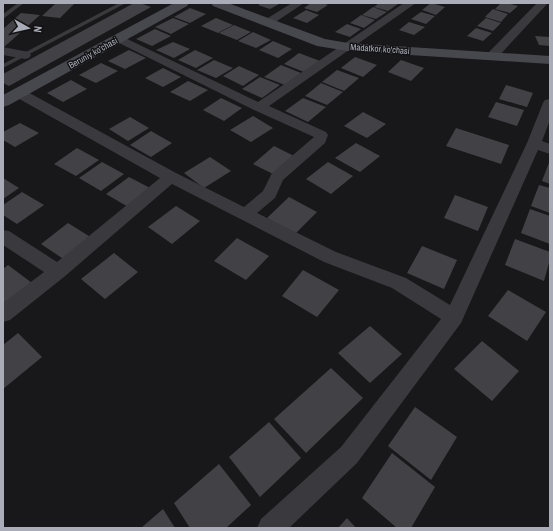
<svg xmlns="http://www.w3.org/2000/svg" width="553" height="531" font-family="'Archivo Narrow',sans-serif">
	<rect width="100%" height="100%" fill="#181719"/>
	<g fill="#424246">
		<path d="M56,3h19l-15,15 -18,-2z"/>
		<path d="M134,3h6l11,4 -142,79 -6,-3v-9z"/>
		<path d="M262,3h19l-11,6 -12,-4z"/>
		<path d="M311,3h12l5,2 -11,7 -13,-4z"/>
		<path d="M379,3h16l3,1 -10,7 -14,-4z"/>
		<path d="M431,3l14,4 -9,8 -14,-5z"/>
		<path d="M501,3h6l11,3 -8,7 -15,-4z"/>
		<path d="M373,7l14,5 -11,7 -14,-4z"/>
		<path d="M190,8l16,6 -16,9 -16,-6z"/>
		<path d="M493,9l15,5 -7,8 -16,-5z"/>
		<path d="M306,10l13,5 -12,8 -14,-5z"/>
		<path d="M421,12l14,4 -9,8 -15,-5z"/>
		<path d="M21,13l19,2 -37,33v-19z"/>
		<path d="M361,15l14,5 -11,8 -14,-5z"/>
		<path d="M173,18l16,6 -18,10 -16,-7z"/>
		<path d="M216,18l17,7 -15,8 -17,-7z"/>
		<path d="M486,18l15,5 -8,8 -16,-5z"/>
		<path d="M409,22l16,5 -11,8 -15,-5z"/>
		<path d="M347,24l14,5 -11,8 -15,-5z"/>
		<path d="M234,25l17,7 -14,8 -18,-7z"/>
		<path d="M476,28l16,5 -9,8 -16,-5z"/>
		<path d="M155,29l16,7 -19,10 -16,-7z"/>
		<path d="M253,32l18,8 -15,8 -18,-7z"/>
		<path d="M535,36l15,1v9l-11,-1z"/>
		<path d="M273,41l19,8 -14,9 -19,-8z"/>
		<path d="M173,42l17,7 -16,9 -18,-8z"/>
		<path d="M129,50l17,8 -21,11 -17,-8z"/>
		<path d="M195,50l18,8 -17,10 -18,-8z"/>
		<path d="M299,53l21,8 -16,11 -20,-8z"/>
		<path d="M355,57l22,8 -14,12 -22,-9z"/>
		<path d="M214,60l19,8 -17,10 -19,-8z"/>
		<path d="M401,60l23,8 -13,13 -23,-9z"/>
		<path d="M101,63l17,8 -22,12 -17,-8z"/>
		<path d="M281,65l20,8 -16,12 -21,-8z"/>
		<path d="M239,66l20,9 -16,11 -20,-10z"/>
		<path d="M163,68l18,9 -18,10 -18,-9z"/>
		<path d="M337,70l22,8 -15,13 -22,-9z"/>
		<path d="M260,77l20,8 -18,13 -20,-9z"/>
		<path d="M71,80l16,9 -24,13 -16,-9z"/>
		<path d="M188,81l20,9 -18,11 -20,-9z"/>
		<path d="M321,83l22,9 -16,13 -22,-9z"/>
		<path d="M506,85l27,8 -6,14 -28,-8z"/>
		<path d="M221,98l21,10 -18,13 -21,-11z"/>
		<path d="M303,98l23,9 -18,15 -23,-11z"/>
		<path d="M496,102l28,8 -7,16 -29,-9z"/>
		<path d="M363,112l23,12 -19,14 -23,-12z"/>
		<path d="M253,116l20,12 -22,14 -21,-12z"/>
		<path d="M130,117l19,11 -21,13 -19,-12z"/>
		<path d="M20,123l19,10 -24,14 -12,-7v-8z"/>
		<path d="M456,128l53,17 -8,19 -55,-18z"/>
		<path d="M151,131l21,12 -21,14 -21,-12z"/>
		<path d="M356,143l24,13 -20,16 -25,-14z"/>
		<path d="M274,146l24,12 -21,18 -24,-12z"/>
		<path d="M77,148l22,12 -23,16 -22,-12z"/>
		<path d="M210,157l21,14 -27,17 -20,-15z"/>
		<path d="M550,160v24l-8,-3z"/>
		<path d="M102,162l22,12 -23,17 -22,-13z"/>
		<path d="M328,162l25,14 -22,18 -25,-15z"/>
		<path d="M129,177l23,12 -22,19 -24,-14z"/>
		<path d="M3,178l16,10 -16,11z"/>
		<path d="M539,185l11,3v25l-19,-7z"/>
		<path d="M22,192l22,13 -27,19 -14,-9v-10z"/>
		<path d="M455,195l33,12 -10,24 -34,-13z"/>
		<path d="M289,197l28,15 -22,22 -28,-16z"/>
		<path d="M176,206l24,15 -28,23 -24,-17z"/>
		<path d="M530,209l20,7v28l-29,-11z"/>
		<path d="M68,223l24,15 -27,22 -24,-16z"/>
		<path d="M237,238l32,18 -23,24 -32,-19z"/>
		<path d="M515,239l35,13v7l-6,22 -39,-16z"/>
		<path d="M422,246l35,14 -13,29 -37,-16z"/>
		<path d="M114,253l24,19 -33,27 -24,-20z"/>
		<path d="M8,265l24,18 -29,23v-37z"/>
		<path d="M303,270l36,20 -22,27 -35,-21z"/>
		<path d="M508,290l38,22 -19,29 -39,-25z"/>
		<path d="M370,326l32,28 -32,29 -32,-30z"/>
		<path d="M18,333l24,24 -39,32v-44z"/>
		<path d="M482,341l37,30 -27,30 -38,-32z"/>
		<path d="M331,368l32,30 -57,55 -32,-34z"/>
		<path d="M415,407l42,30 -26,43 -43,-34z"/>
		<path d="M269,422l32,36 -41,39 -31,-40z"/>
		<path d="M392,453l43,34 -24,41h-14l-35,-30z"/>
		<path d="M219,464l32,41 -25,23h-36l-16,-25z"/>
		<path d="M163,509l12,19h-34z"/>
		<path d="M347,518l9,10h-18z"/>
	</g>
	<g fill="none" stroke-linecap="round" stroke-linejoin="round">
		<g fill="#39393e" fill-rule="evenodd">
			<path d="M18,3h6l-21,16v-5z"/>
			<path d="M119,3h7l-123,65v-4z"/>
		</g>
		<g fill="#39393e" fill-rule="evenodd">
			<path d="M292,3h12l-33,22h-8l-1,-2 1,-2z"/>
			<path d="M404,3h12l-147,103 57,26 2,3 -3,8 -42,37 -8,18 -18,15 79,39 70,26 44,27 77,-162 16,-40 2,-3 5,-1v21l-8,21 8,3v10l-12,-4 -77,173 -104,140 -68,65h-32l4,-9 80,-72 100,-128 -49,-31 -68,-26 -152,-78 -108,93 -54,43 -7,2v-19l41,-31 -41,-27v-15l6,1 48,31 103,-84 -146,-82 -1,-3 1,-3h10l152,83 68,34 19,-16 9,-18 42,-36 -60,-27 -139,-69 -2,-2 2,-2h8l135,65z"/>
			<path d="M537,3h11l-52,56h-8l-2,-3 2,-3z"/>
			<path d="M3,47l26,5 2,3 -2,3 -4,1 -22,-4z"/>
		</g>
		<g fill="#47474e" fill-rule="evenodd">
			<path d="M174,3h15l-2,3 -178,99 -6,2v-12z"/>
			<path d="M211,3h17l97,36 23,4 202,13v8l-202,-13 -31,-5 -104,-40z"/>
		</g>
	</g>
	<g text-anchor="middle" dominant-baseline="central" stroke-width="3" stroke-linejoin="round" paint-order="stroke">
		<g font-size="9" fill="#aaadb8" stroke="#131214">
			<text transform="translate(380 49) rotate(4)">Madatkor ko'chasi</text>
			<text transform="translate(93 53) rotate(-29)">Beruniy ko'chasi</text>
		</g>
	</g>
	<rect width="553" height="531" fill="none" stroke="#aaadb8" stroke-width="8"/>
	<g transform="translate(28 28) rotate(98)" stroke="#131214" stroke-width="3" paint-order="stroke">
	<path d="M0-3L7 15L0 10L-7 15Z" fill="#aaadb8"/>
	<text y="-6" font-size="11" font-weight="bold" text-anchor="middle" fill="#aaadb8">N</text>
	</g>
</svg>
